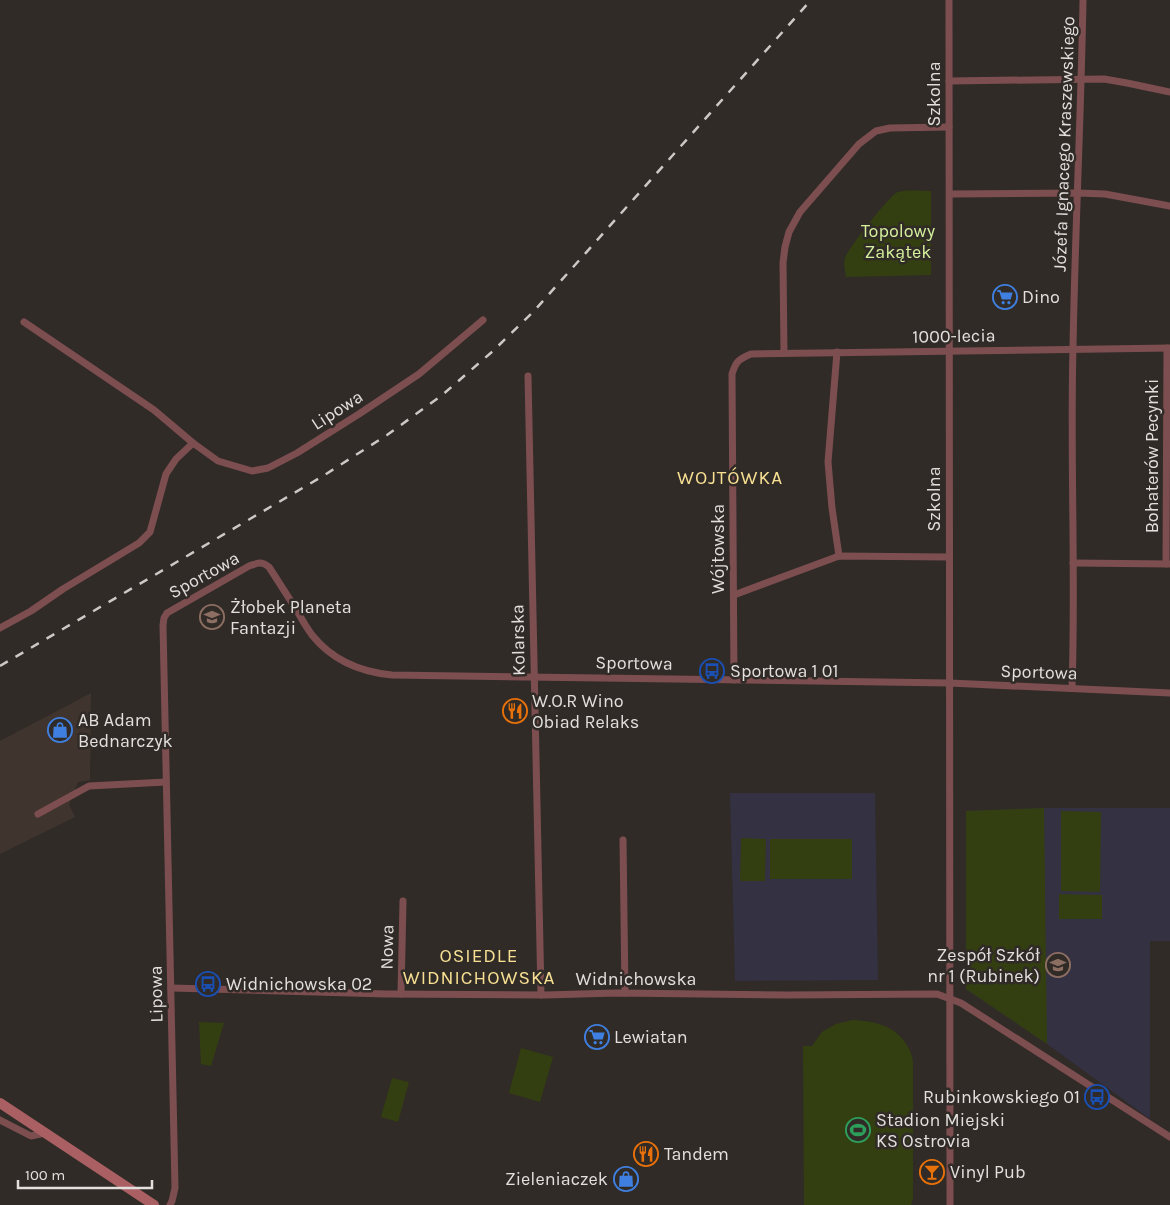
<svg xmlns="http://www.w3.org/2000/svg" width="1170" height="1205" font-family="Karla,sans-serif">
	<rect width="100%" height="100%" fill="#302b27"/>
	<path fill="#3f342e" d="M91,693l-1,87 -12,2 -9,23 6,12 -75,37v-113z"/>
	<g fill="#333142">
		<path d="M730,793h145l3,187 -143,1z"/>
		<path d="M1044,808h126v133h-20v178l-103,-75 -81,-55v-178z"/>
	</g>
	<g fill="#333f11">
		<path d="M931,191v84l-85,2c-1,-6 -3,-14 -1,-19 3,-10 43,-60 51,-65 7,-4 26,-2 35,-2z"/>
		<path d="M1044,808l3,236 -81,-55v-178z"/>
		<path d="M1061,811l40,1 -1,80 -39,-1z"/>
		<path d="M741,838l25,1 -1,42h-25z"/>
		<rect x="770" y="839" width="82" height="40"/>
		<path d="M1059,894l43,1v24h-43z"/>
		<path d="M852,1020c22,1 44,5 56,27 3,4 4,10 5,15v136l-2,7h-107l-1,-159h9l10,-14 14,-8z"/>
		<path d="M199,1022l25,1 -13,43 -10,-2z"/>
		<path d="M521,1048l32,9 -13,45 -31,-9z"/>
		<path d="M392,1078l17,4 -11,40 -17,-5z"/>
	</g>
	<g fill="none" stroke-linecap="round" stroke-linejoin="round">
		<g stroke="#7d4e50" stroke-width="7">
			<path d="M949,0l1,1205"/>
			<path d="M949,81l155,-2 23,4 43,9"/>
			<path d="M950,194l128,-1 27,1 65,12"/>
			<path d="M24,322l130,88 39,33 25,18 34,10 16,-3 29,-15 62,-39 60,-40 64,-54"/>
			<path d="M837,352l-9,110 4,46 7,48"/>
			<path d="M784,353l-1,-90 2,-16 4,-15 11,-20 59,-68 17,-13 14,-3 59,-1"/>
			<path d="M528,376l13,619"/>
			<path d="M1073,563l97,1"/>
			<path d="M1166,564l1,-216"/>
			<path d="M734,595l105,-39 110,1"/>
			<path d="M0,628l31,-17 32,-22 76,-46 11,-11 16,-58 10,-15 17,-16"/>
			<path d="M734,680l-2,-306c4,-13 7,-15 19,-20l419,-6"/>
			<path d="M1072,688c4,-113 -2,-227 1,-340 2,-116 8,-232 10,-348"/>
			<path d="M38,814l51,-28 77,-4"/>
			<path d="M623,840l2,153"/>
			<path d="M171,988l215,6 159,1 72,-2 169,2 151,-1 24,9 209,134"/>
			<path d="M401,994l2,-93"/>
			<path d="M0,1120l31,16 14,-3"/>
			<path d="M170,1205l2,-4 3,-13 -12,-563 1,-7 3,-5 82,-47c9,-3 12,-5 20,1 9,14 18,28 27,42 5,9 10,18 16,26 20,25 48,37 80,40l557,8 221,10"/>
		</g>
		<path stroke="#aa6063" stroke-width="10" d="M0,1103l154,102"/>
		<path stroke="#ccc8c6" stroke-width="2.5" stroke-dasharray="9 9" stroke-linecap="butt" d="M0,666l323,-190 64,-41 54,-39 52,-45 41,-40 277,-311"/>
	</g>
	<defs>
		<symbol id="supermarket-ring" viewBox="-11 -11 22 22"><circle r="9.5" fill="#302b27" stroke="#3f7fe0" stroke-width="1.5"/><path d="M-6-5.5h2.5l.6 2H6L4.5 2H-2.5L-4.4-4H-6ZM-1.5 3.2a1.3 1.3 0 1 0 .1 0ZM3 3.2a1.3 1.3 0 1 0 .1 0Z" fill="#3f7fe0"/></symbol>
		<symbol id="school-ring" viewBox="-11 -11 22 22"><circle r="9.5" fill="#302b27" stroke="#8d6e63" stroke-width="1.5"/><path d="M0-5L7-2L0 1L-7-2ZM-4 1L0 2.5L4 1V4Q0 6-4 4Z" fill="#8d6e63"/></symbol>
		<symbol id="bus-ring" viewBox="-11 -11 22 22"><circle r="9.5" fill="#302b27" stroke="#1a4fb4" stroke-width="1.5"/><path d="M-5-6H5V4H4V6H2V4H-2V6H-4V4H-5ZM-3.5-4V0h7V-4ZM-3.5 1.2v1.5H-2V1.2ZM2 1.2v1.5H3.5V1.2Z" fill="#1a4fb4"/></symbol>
		<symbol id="restaurant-ring" viewBox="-11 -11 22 22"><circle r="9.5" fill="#302b27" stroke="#e8710a" stroke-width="1.5"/><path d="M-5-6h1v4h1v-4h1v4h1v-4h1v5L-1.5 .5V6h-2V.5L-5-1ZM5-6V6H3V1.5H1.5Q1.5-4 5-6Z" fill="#e8710a"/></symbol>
		<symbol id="shop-ring" viewBox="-11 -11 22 22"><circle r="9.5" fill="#302b27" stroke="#3f7fe0" stroke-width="1.5"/><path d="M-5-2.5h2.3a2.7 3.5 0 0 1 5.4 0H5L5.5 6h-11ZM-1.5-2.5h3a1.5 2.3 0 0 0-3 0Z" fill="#3f7fe0"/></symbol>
		<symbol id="stadium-ring" viewBox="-11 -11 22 22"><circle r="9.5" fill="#302b27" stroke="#2e9e5b" stroke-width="1.5"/><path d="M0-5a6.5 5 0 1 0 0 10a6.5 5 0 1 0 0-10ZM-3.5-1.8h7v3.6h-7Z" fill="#2e9e5b"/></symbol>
		<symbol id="bar-ring" viewBox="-11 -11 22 22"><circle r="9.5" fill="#302b27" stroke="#e8710a" stroke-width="1.5"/><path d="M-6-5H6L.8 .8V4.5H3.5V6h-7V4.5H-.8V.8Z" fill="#e8710a"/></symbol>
	</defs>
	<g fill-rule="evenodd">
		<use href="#supermarket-ring" x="991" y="283" width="28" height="28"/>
		<use href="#school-ring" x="198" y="603" width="28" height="28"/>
		<use href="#bus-ring" x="698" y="657" width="28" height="28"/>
		<use href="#restaurant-ring" x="501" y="697" width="28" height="28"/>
		<use href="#shop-ring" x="46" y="716" width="28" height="28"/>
		<use href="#school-ring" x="1044" y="951" width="28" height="28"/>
		<use href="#bus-ring" x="194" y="970" width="28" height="28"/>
		<use href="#supermarket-ring" x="583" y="1023" width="28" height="28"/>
		<use href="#bus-ring" x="1083" y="1083" width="28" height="28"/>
		<use href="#stadium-ring" x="844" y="1116" width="28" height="28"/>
		<use href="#restaurant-ring" x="632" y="1140" width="28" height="28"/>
		<use href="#bar-ring" x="918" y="1158" width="28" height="28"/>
		<use href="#shop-ring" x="612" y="1165" width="28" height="28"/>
	</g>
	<g text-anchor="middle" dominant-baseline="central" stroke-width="5" stroke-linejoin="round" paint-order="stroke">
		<g font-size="18" fill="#e3dfdd" stroke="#302b27">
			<text transform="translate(934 94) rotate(-90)">Szkolna</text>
			<text transform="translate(1064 144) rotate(-88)">Józefa Ignacego Kraszewskiego</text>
			<text transform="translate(954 336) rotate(-1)">1000-lecia</text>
			<text transform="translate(337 410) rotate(-33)">Lipowa</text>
			<text transform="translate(1152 456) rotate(-90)">Bohaterów Pecynki</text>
			<text transform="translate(934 499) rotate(-90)">Szkolna</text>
			<text transform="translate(718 549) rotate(-90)">Wójtowska</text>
			<text transform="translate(204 575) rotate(-29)">Sportowa</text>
			<text transform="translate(518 640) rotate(-91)">Kolarska</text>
			<text transform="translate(634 663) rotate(1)">Sportowa</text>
			<text transform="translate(1039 672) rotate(2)">Sportowa</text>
			<text transform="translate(387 947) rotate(-89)">Nowa</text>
			<text x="636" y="979">Widnichowska</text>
			<text transform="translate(156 994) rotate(-91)">Lipowa</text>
		</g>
		<g font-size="18" fill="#d5f09c" stroke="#302b27">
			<text x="898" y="231">Topolowy<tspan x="898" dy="21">Zakątek</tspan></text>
		</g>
		<g font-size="18" fill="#e3dfdd" stroke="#302b27" text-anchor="start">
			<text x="1022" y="297">Dino</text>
			<text x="230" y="607">Żłobek Planeta<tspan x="230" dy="21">Fantazji</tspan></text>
			<text x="730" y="671">Sportowa 1 01</text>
			<text x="532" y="701">W.O.R Wino<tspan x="532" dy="21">Obiad Relaks</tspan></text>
			<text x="78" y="720">AB Adam<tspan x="78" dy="21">Bednarczyk</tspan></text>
			<text x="1040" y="955" text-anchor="end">Zespół Szkół<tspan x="1040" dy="21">nr 1 (Rubinek)</tspan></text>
			<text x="226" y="984">Widnichowska 02</text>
			<text x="614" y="1037">Lewiatan</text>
			<text x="1080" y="1097" text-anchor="end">Rubinkowskiego 01</text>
			<text x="876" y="1120">Stadion Miejski<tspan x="876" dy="21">KS Ostrovia</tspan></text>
			<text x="664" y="1154">Tandem</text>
			<text x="950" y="1172">Vinyl Pub</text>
			<text x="608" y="1179" text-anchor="end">Zieleniaczek</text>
		</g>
		<g font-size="19" letter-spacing="1" fill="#f8e093" stroke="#302b27">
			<text x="730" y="478">WOJTÓWKA</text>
			<text x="479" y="956">OSIEDLE<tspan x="479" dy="22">WIDNICHOWSKA</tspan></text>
		</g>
	</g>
	<path d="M18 1180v8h134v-8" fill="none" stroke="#e3dfdd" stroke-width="2.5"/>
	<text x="25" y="1180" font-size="15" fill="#e3dfdd" stroke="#302b27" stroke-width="4" paint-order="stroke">100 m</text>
</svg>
